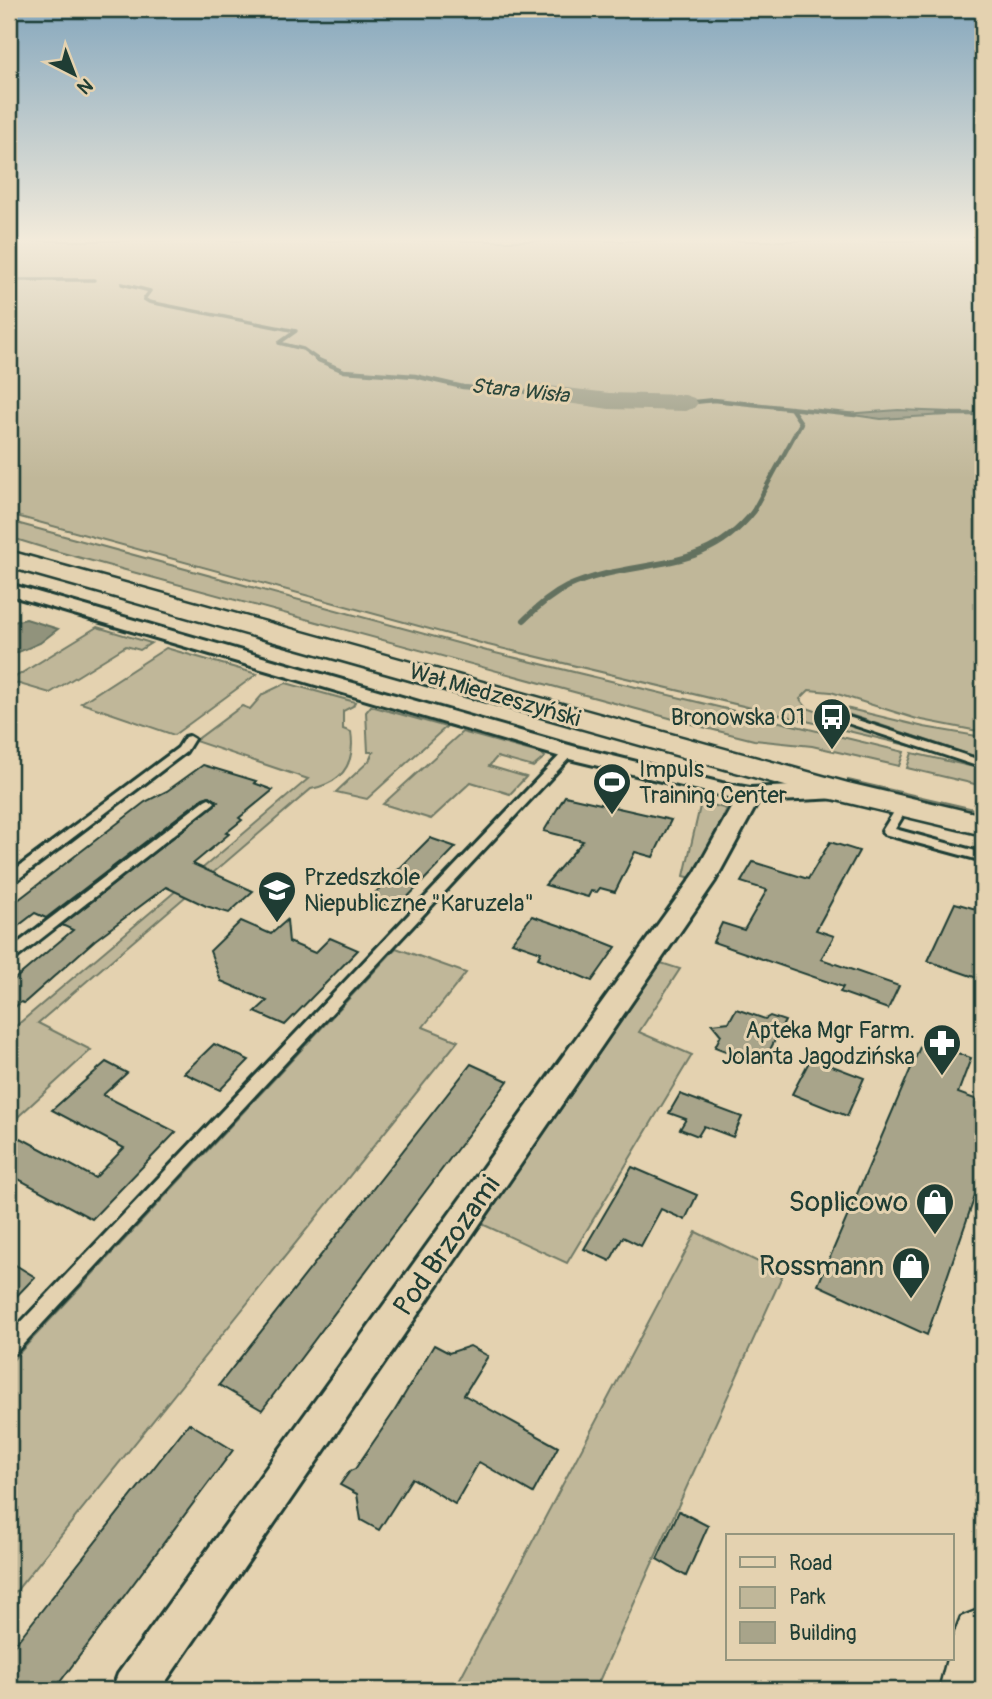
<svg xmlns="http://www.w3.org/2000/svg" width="992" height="1699" font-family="Pangolin,sans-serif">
	<rect width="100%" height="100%" fill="#e4d2b0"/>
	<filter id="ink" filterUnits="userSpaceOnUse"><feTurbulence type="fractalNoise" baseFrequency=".0143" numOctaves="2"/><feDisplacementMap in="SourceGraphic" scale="14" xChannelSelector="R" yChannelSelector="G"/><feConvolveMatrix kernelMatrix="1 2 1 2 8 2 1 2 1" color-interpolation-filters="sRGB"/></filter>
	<g filter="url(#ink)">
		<g fill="#c0b799" stroke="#707a66" stroke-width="2">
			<path d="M9,241h974v491l-66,-13 -86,-27 -22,-2 -9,9 7,9 112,40 -431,-103 -479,-131z"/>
			<path d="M9,521l478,130 417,101 -5,14 -87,-20 -58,-6 -44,-11 -662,-180 -39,-12z"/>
			<path d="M97,627l54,16 -11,7 -14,-4 -76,47 -41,-12z"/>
			<path d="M166,648l91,26 -83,61 -93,-32z"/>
			<path d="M286,683l69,19 -2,4 -10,5v18l8,3c5,33 -10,51 -40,57l-273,234 53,27 -82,75v-93l299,-253 -113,-38 47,-35 8,3 13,-15z"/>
			<path d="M829,704l95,23 59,10v22l-154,-51z"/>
			<path d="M371,706l75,21 -79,72 -31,-7 33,-31 4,-9h-5l-2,-40z"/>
			<path d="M462,732l80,22 3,3 -12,10 -36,-10 -8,9 37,11 -16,17 -39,-12 -40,37 -48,-15z"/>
			<path d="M912,753l71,16v17l-76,-18z"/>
			<path d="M848,780l135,31v5l-137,-33z"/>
			<path d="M701,802l26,7 -35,69 -8,-2z"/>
			<path d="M396,948l70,25 -43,54 35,14 -449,559v-236z"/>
			<path d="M661,963l19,6 -41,63 53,23 -125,208 -85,-39z"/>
			<path d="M696,1232l87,42 -188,416h-141z"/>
		</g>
		<g fill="#91937c" stroke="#63715f" stroke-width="2">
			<path d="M898,410l51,2 -4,3 -64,4 -35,-5z"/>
			<path d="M26,619l32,10 -18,14 -31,13v-33z"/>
		</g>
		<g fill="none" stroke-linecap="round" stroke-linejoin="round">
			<g stroke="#63715f" stroke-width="3.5">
				<path d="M9,280h85"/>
				<path d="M122,284l28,7 -6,8 5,3 147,29 -17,12 24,6 17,12"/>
			</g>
			<g stroke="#63715f" stroke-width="4.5">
				<path d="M316,359l28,12 71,5 48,11 78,6"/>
				<path d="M685,403l29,-3 141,15"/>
				<path d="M938,414h45"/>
				<path d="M752,513l49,-90 -10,-15"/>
			</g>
			<path stroke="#63715f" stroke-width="6" d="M524,620c13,-13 27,-25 43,-33 67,-31 135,-9 187,-76"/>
			<path fill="#91937c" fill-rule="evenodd" d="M541,385l68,8 76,2 9,3 4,5 -4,5 -9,3 -76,-2 -77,-11 -4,-5 4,-5z"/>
		</g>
		<g fill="#a8a48a" stroke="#1f3d34" stroke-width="2">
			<path d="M203,765l53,16 -2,2 19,7 -34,28 3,2 -16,13 3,1 -36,30 60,27 -24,22 -23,-7 -40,-19 -71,53 -71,63 -3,-1 -12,10v-28l64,-54 -11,-5 156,-123 -8,-6 -7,2 -157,120 -11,-5 -26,20v-26l136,-105 22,-11z"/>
			<path d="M565,796l62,14 44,10 -18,37 -18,-5 -20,40 -15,-4 -3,4 -6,-1 -3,6 -43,-12 38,-44 -39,-10z"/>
			<path d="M430,838l26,9 -60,62 -27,-10z"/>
			<path d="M830,842l29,9 -43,79 18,6 -13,23 78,27 -11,23 -48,-17 3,-5 -130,-45 9,-19 22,7 23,-40 -26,-8 12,-20 55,17z"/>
			<path d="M955,903l28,8v69l-55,-19z"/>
			<path d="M532,916l41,14 43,17 -24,34 -54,-23 3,-6 -29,-10z"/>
			<path d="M287,920l2,22 26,11 15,-15 28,12 -73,75 -30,-13 12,-11 -46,-20 -11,-30 31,-30 30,13z"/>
			<path d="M736,1009l29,10 5,-3 15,5 -23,44 -47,-18 6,-12 -9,-11 17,-2z"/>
			<path d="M923,1040l48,18 -13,35 25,9v71l-56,162 -109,-50z"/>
			<path d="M214,1044l35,16 -29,30 -36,-17z"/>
			<path d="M811,1058l53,20 -17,38 -55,-22z"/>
			<path d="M106,1062l21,11 -24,22 73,37 -84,87 -83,-45v-25l12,-11 74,40 29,-30 -72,-38z"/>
			<path d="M471,1064l37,17 -246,329 -43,-25z"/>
			<path d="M680,1094l62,23 -9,20 -29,-11 -6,10 -18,-7 6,-10 -17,-6z"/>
			<path d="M632,1167l65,28 -12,25 -24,-11 -20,37 -18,-9 -13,24 -26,-12z"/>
			<path d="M9,1261l26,16 -26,27z"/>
			<path d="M434,1345l15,8 21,-7 18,10 -24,39 94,52 -25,46 -54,-31 -24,42 -43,-26 -33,52 -18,-10 -4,-26 -17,-9 10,-14 5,-2 39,-57z"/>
			<path d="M189,1423l44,27 -179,240h-45v-38z"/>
			<path d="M679,1511l29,15 -22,50 -29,-17z"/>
		</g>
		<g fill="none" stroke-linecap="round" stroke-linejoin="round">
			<defs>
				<g id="lane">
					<path d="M839,714l144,47v7l-148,-49 -1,-2z"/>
					<path d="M189,736l5,3 -8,13 -173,131 -4,1v-10l169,-126 7,-11z"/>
					<path d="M569,749l4,1 2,2 -2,2 -558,599 -6,2v-20l556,-585z"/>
					<path d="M209,798l6,4 -2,2 -199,156 -5,2v-12l196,-150z"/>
					<path d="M903,802l6,4 -14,23 88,24v8l-99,-27 -2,-3 17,-27z"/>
				</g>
				<path id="street" d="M9,584l567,163 146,36 28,5 89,-4 8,2 4,5 -4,5 -8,2 -81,4 -43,79 -555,809h-48l6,-16 577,-801 41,-74 -175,-42 -552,-162z"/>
				<g id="secondary">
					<path d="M9,551l839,232 135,32v20l-155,-37 -819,-231z"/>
					<path d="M983,1608v82h-44l8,-31h5v-19l9,-23z"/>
				</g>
			</defs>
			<use href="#lane" stroke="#1f3d34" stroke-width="6"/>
			<use href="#street" stroke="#1f3d34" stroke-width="6"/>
			<use href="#secondary" stroke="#1f3d34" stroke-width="5"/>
			<use href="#lane" fill="#e4d2b0" fill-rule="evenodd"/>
			<use href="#street" fill="#e4d2b0" fill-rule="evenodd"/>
			<use href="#secondary" fill="#e4d2b0" fill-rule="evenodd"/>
		</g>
	</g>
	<linearGradient id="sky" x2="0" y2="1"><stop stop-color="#85a7bd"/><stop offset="0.5" stop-color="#f3ebdb"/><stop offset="1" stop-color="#f3ebdb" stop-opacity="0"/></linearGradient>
	<rect width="992" height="479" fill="url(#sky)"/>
	<defs>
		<symbol id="bus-pin" viewBox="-11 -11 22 30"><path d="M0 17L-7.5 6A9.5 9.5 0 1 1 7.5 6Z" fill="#1f3d34" stroke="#e4d2b0"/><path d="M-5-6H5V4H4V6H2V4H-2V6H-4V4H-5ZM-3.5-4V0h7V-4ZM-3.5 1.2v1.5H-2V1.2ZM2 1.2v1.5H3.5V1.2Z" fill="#fff"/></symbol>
		<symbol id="stadium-pin" viewBox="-11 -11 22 30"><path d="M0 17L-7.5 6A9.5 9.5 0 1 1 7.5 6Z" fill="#1f3d34" stroke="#e4d2b0"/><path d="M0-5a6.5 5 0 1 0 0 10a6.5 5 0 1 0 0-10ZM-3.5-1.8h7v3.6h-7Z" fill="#fff"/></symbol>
		<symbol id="school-pin" viewBox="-11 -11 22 30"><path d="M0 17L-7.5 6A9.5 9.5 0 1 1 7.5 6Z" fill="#1f3d34" stroke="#e4d2b0"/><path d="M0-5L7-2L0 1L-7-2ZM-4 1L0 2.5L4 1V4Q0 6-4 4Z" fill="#fff"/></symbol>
		<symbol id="pharmacy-pin" viewBox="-11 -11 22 30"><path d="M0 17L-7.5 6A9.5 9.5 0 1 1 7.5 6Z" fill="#1f3d34" stroke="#e4d2b0"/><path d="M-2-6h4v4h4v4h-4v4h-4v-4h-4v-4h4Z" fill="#fff"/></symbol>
		<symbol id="shop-pin" viewBox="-11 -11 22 30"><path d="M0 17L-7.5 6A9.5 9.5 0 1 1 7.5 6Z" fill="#1f3d34" stroke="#e4d2b0"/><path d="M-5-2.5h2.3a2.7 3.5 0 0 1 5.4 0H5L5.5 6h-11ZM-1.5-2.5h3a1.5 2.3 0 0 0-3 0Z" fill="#fff"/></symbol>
	</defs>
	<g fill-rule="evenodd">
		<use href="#bus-pin" x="810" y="695" width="44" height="60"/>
		<use href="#stadium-pin" x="590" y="760" width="44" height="60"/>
		<use href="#school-pin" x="255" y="868" width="44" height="60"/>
		<use href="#pharmacy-pin" x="920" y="1021" width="44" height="60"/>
		<use href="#shop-pin" x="913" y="1180" width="44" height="60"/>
		<use href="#shop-pin" x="889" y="1244" width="44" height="60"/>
	</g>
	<g text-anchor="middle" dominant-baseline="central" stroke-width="6" stroke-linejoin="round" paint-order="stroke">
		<g font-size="21" font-style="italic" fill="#2a463b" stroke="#e4d2b0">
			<text transform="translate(520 391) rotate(6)">Stara Wisła</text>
		</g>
		<g font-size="23" fill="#1f3d34" stroke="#e4d2b0">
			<text transform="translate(495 695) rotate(16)">Wał Miedzeszyński</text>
		</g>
		<g font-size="23" fill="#1f3d34" stroke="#e4d2b0" text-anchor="end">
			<text x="805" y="717">Bronowska 01</text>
			<text x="639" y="769" text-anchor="start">Impuls<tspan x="639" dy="26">Training Center</tspan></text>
			<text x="304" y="877" text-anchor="start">Przedszkole<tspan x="304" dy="26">Niepubliczne "Karuzela"</tspan></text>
			<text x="915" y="1030">Apteka Mgr Farm.<tspan x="915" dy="26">Jolanta Jagodzińska</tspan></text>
		</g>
		<g font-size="28" fill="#1f3d34" stroke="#e4d2b0" text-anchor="end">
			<text x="908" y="1202">Soplicowo</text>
			<text x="884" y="1266">Rossmann</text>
		</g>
		<g font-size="28" fill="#1f3d34" stroke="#e4d2b0">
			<text transform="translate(447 1246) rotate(-55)">Pod Brzozami</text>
		</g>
	</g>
	<rect width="992" height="1699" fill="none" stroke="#e4d2b0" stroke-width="35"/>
	<rect x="18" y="18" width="957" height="1664" fill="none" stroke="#1f3d34" stroke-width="2.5" filter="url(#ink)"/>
	<rect x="726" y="1534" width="228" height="126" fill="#e4d2b0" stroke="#95967e" stroke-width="2"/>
	<rect x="740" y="1557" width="35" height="10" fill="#e4d2b0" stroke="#95967e" stroke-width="2"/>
	<text x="789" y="1570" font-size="21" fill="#1f3d34">Road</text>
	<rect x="740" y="1587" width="35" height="21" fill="#c0b799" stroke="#95967e" stroke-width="2"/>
	<text x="789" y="1604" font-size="21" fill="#1f3d34">Park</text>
	<rect x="740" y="1622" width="35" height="21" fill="#a8a48a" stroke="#95967e" stroke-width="2"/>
	<text x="789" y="1640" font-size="21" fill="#1f3d34">Building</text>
	<g transform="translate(74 74) rotate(138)" stroke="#e4d2b0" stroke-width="5" paint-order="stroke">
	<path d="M0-5L12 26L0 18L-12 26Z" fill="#1f3d34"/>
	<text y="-10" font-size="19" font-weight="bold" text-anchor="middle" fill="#1f3d34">N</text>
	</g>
</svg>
